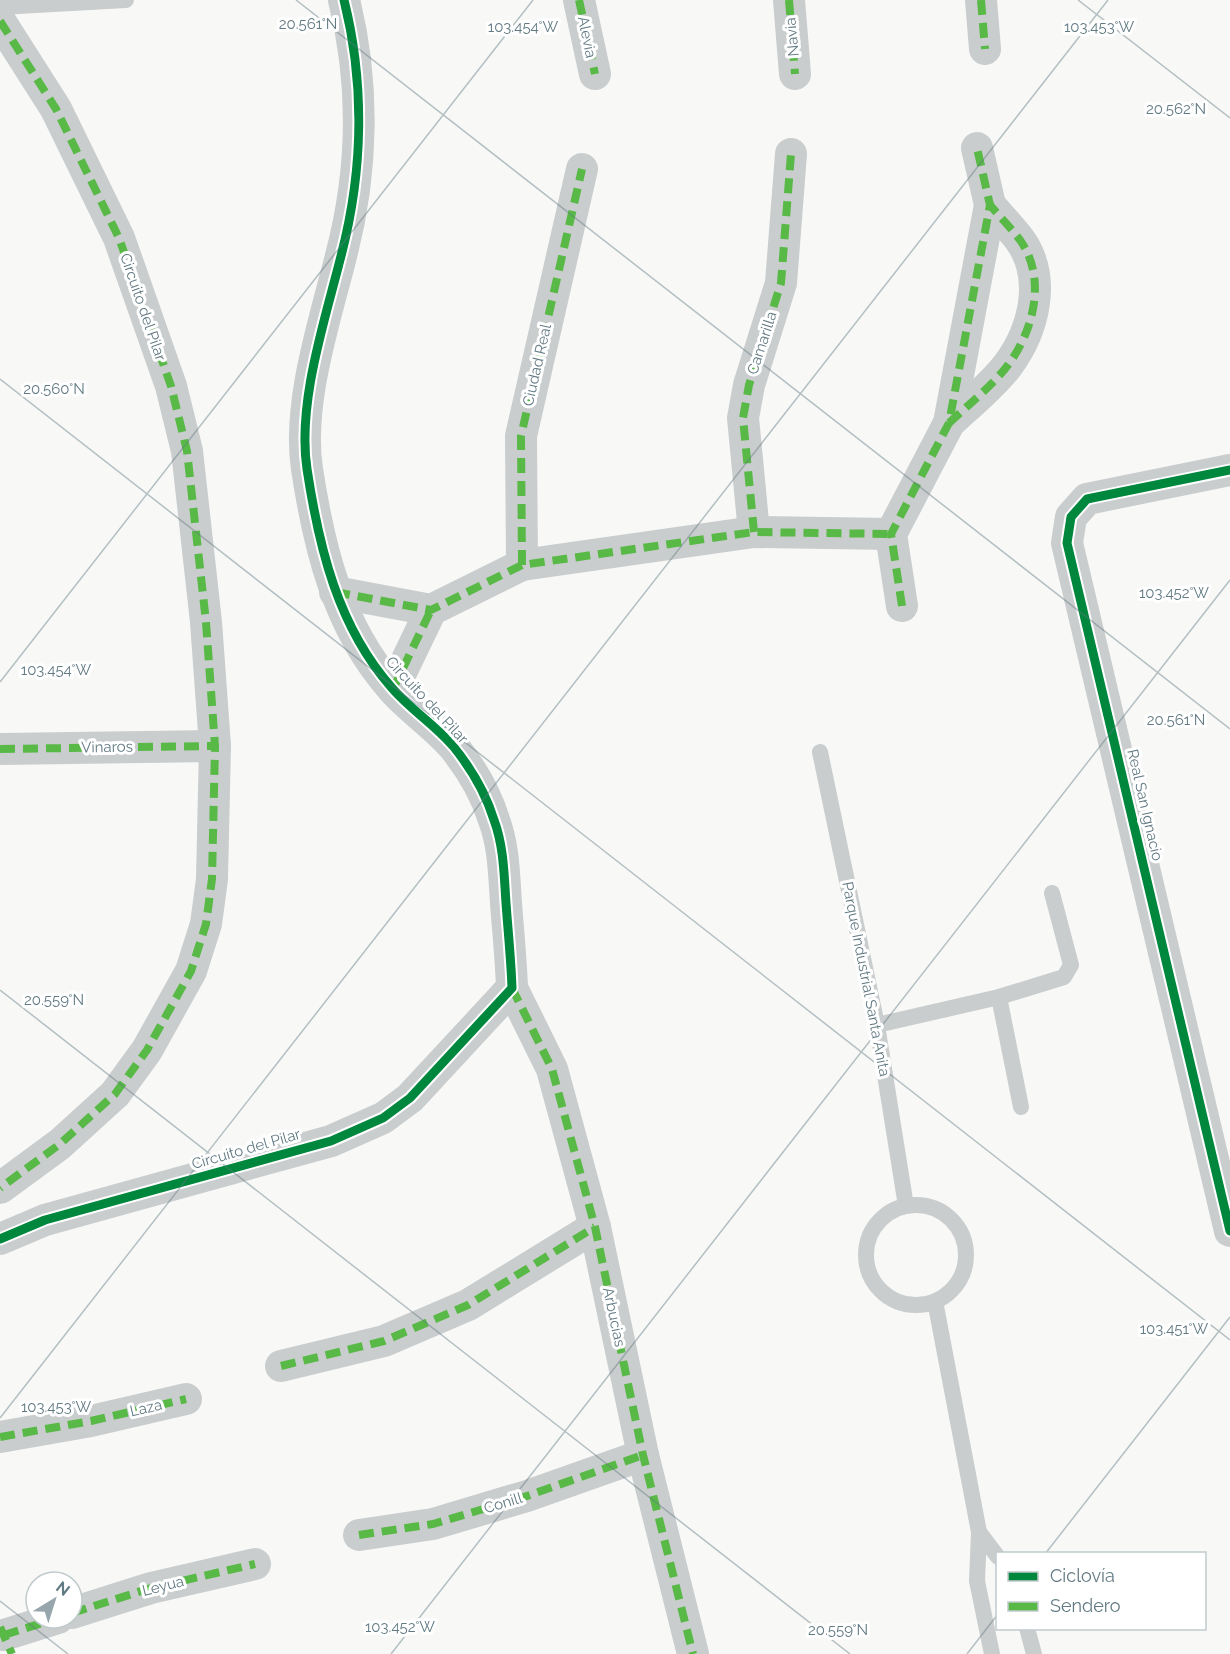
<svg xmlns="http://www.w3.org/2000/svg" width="1230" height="1654" font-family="Raleway,sans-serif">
	<rect width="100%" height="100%" fill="#f8f8f7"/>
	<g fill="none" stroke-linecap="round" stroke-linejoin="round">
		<g stroke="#cacdcd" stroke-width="16">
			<path d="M0,7l126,-7"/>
			<path d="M820,752l57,273 29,181"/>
			<path d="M999,997l22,110"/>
			<path d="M877,1025l122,-28 65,-20 7,-12 -19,-72"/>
			<circle cx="916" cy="1255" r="50"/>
			<path d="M935,1301l44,231 -2,49 15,73"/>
			<path d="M979,1532l19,25"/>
			<path d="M1027,1628l7,26"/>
		</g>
		<g stroke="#cacdcd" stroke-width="32">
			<path d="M579,0l16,74"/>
			<path d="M789,0l6,74"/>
			<path d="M981,0l4,49"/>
			<path d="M0,21l56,88 63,129 52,148 16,65 19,171 9,124 -3,133 -6,45 -15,47 -44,79 -32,44 -55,50 -60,44"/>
			<path d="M949,423c19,-18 43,-37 59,-58 26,-35 39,-87 12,-125 -9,-12 -20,-23 -30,-35"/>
			<path d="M1230,470l-143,29 -16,18 -4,26 163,688"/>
			<path d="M754,532l-11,-114 6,-33 32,-102 10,-129"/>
			<path d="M522,565l-1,-129 61,-267"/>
			<path d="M335,592l96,18 91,-45 232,-33 137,2"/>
			<path d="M902,606l-11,-72 58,-111 41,-218 -13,-57"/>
			<path d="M393,689l38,-79"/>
			<path d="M0,749l215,-3"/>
			<path d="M512,988l40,81 43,158 48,228 50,199"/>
			<path d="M0,1239l45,-19 286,-79 52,-23 27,-20 102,-110c-1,-29 -4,-57 -6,-85 -2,-28 -2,-56 -12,-83 -8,-26 -24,-53 -41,-74 -18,-21 -43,-37 -61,-58 -54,-61 -73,-140 -85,-219 -10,-66 18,-149 34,-213 22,-84 24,-172 3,-256"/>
			<path d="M281,1366l103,-25 84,-36 127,-78"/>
			<path d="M0,1437l91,-16 95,-22"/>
			<path d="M359,1535l74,-11 94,-28 116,-41"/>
			<path d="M72,1613l79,-25 104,-24"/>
			<path d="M4,1635l54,-17"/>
		</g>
		<g stroke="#58b947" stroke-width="8" stroke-dasharray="15 8" stroke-linecap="butt">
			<path d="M579,0l16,74"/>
			<path d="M789,0l6,74"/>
			<path d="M981,0l4,49"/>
			<path d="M0,21l56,88 63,129 52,148 16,65 19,171 9,124 -3,133 -6,45 -15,47 -44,79 -32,44 -55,50 -60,44"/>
			<path d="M949,423c19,-18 43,-37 59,-58 26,-35 39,-87 12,-125 -9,-12 -20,-23 -30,-35"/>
			<path d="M754,532l-11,-114 6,-33 32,-102 10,-129"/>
			<path d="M522,565l-1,-129 61,-267"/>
			<path d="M335,592l96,18 91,-45 232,-33 137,2"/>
			<path d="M902,606l-11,-72 58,-111 41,-218 -13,-57"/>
			<path d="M393,689l38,-79"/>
			<path d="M0,749l215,-3"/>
			<path d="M512,988l40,81 43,158 48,228 50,199"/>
			<path d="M281,1366l103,-25 84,-36 127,-78"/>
			<path d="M0,1437l91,-16 95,-22"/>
			<path d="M359,1535l74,-11 94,-28 116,-41"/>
			<path d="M72,1613l79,-25 104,-24"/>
			<path d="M0,1627l12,27"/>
			<path d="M4,1635l54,-17"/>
		</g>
		<defs>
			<g id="cycleway">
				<path d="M1230,470l-143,29 -16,18 -4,26 163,688"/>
				<path d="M0,1239l45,-19 286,-79 52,-23 27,-20 102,-110c-1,-29 -4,-57 -6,-85 -2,-28 -2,-56 -12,-83 -8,-26 -24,-53 -41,-74 -18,-21 -43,-37 -61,-58 -54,-61 -73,-140 -85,-219 -10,-66 18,-149 34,-213 22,-84 24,-172 3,-256"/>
			</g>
		</defs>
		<use href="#cycleway" stroke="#fff" stroke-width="13"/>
		<use href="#cycleway" stroke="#00873e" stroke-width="9"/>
	</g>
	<path fill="none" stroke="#627a83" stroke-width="1.5" stroke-opacity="0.45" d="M296,0l934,729M1078,0l152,118M0,379l1230,961M0,682l533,-682M0,990l850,664M0,1418l1108,-1418M1045,1554l185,-237M0,1601l68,53M391,1654l839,-1074M967,1654l31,-40"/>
	<g text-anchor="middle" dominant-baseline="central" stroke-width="6" stroke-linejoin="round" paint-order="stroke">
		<g font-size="15" fill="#627a83" stroke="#fff">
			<text transform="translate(587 37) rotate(78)">Alevia</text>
			<text transform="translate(792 37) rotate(-95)">Navia</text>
			<text transform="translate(143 307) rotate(71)">Circuito del Pilar</text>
			<text transform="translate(762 343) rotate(-72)">Camarilla</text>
			<text transform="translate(537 365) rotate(-77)">Ciudad Real</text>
			<text transform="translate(427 700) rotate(47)">Circuito del Pilar</text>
			<text transform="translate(107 747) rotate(-1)">Vinaros</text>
			<text transform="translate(1145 805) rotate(77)">Real San Ignacio</text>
			<text transform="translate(866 979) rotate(79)">Parque Industrial Santa Anita</text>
			<text transform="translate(246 1149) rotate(-16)">Circuito del Pilar</text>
			<text transform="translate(614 1317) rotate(78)">Arbucias</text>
			<text transform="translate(146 1408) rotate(-13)">Laza</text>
			<text transform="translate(503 1503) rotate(-17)">Conill</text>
			<text transform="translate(163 1586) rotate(-14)">Leyua</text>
		</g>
	</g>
	<g font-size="15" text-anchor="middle" fill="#627a83" stroke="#fff" stroke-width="6" stroke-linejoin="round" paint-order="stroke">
		<text x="308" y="29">20.561°N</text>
		<text x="523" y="32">103.454°W</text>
		<text x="1099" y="32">103.453°W</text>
		<text x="1176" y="114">20.562°N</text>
		<text x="54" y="394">20.560°N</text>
		<text x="1174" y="598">103.452°W</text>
		<text x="56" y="675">103.454°W</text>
		<text x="1176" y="725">20.561°N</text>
		<text x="54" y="1005">20.559°N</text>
		<text x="1174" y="1334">103.451°W</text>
		<text x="56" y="1412">103.453°W</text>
		<text x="400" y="1632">103.452°W</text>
		<text x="838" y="1635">20.559°N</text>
	</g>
	<rect x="996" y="1552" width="210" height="78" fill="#ffffff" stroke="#c0cacd" stroke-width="1.5"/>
	<rect x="1008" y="1572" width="30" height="9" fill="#00873e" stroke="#c0cacd" stroke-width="1.5"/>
	<text x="1050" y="1582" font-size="18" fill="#627a83">Ciclovía</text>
	<rect x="1008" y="1602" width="30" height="9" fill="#58b947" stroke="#c0cacd" stroke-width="1.5"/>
	<text x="1050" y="1612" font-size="18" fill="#627a83">Sendero</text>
	<g transform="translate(54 1600) rotate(38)"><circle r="28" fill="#ffffff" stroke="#c0cacd" stroke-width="1.5"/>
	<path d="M0-4.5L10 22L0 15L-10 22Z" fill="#96a6ac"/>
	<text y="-9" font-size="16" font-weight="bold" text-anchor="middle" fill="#627a83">N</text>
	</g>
</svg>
